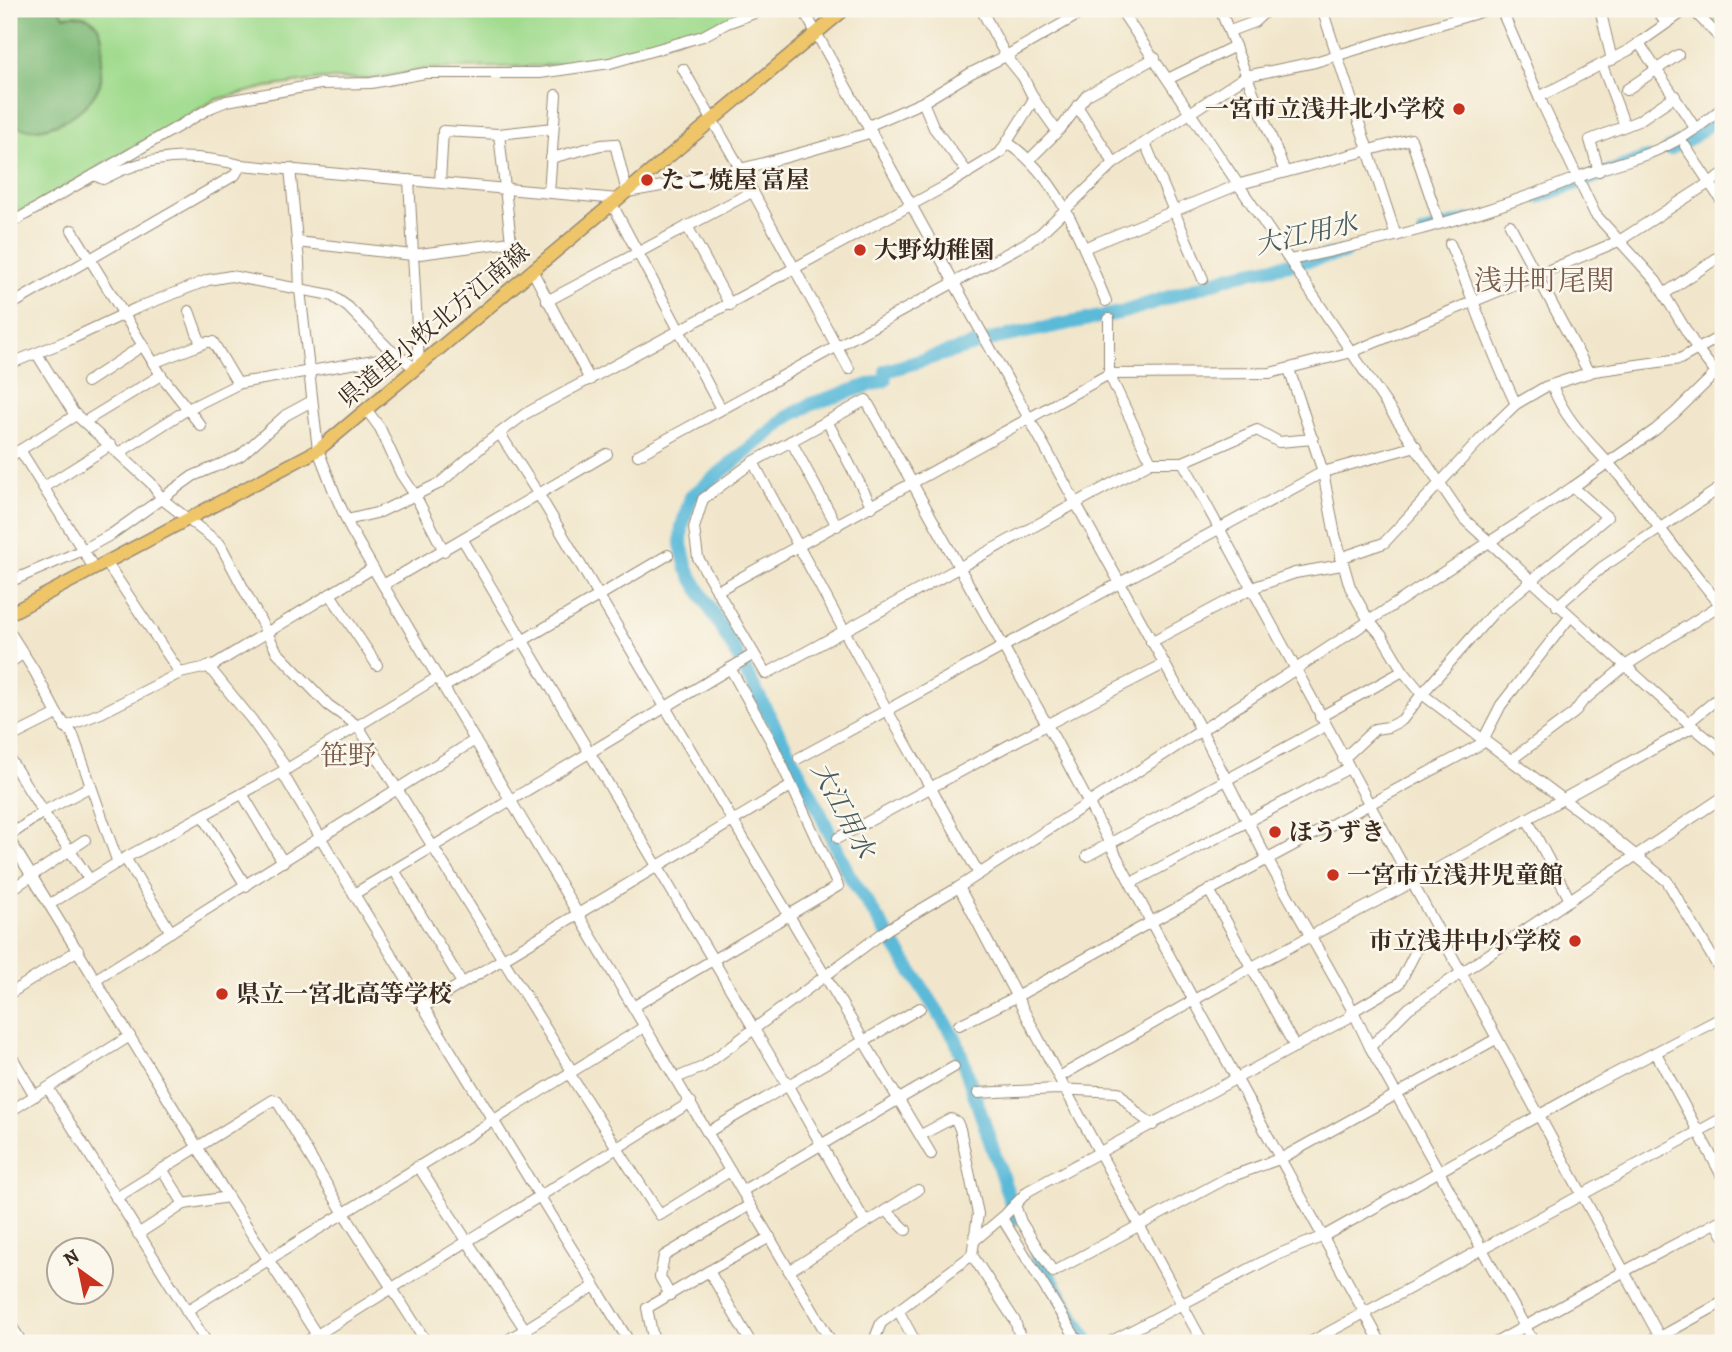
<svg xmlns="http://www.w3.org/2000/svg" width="1732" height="1352" font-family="Alegreya,'Noto Serif JP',serif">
	<rect width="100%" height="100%" fill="#fbf7ec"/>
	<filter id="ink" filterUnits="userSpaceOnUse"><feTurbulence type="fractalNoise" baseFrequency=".0143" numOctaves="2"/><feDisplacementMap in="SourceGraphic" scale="14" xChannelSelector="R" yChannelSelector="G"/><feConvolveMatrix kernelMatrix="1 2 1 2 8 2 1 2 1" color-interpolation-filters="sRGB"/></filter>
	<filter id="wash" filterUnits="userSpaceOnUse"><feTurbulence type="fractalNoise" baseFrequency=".00686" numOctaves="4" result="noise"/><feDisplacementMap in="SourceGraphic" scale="28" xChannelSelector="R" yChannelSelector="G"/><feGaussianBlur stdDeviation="1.57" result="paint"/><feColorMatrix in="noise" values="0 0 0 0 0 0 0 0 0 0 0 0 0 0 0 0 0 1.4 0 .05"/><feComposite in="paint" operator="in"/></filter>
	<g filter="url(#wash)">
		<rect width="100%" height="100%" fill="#f1e6cb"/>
		<g fill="#a0db8e" stroke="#6e8256" stroke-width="2">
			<path d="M9,9h743l-71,29 -87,21 -52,7 -114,3 -57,10h-47l-57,8 -52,13 -206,119z"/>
			<path d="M1698,9h25v29z"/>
		</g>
		<path fill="#80bb79" stroke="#5e724c" stroke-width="2" d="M9,9h50l5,7c36,-6 42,18 37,47 -1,6 1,12 0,17 -7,32 -64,64 -92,42z"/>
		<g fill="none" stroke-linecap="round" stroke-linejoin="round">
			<g stroke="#5bbad9" stroke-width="14">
				<path d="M1669,149l25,-13 29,-23"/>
				<path d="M1538,197l109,-39"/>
				<path d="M1424,233l45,-13"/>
				<path d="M886,371l111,-33 127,-26 111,-37 109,-22"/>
				<path d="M885,380l-74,24 -23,13 -97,80 -9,29 -1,18 6,25 48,82 81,153 32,69 108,167 60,178"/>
				<path d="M1036,1254l53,89"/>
			</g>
		</g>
	</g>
	<g filter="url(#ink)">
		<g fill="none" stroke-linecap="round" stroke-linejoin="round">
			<defs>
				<g id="minor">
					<path d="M803,9l398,721 66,129 86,152 17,36 164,296"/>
					<path d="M1120,9l344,510 229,208 30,24"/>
					<path d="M1220,9l65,163"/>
					<path d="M1322,9l74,227"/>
					<path d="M1501,9l38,88 56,117 61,67 42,69 25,32"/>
					<path d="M1600,9l12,51"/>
					<path d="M1656,9l10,14"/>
					<path d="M1692,9l31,32"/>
					<path d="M1230,31l24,-9 14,-13"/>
					<path d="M1639,43l56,85"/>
					<path d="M1602,65l23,61"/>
					<path d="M683,69l57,99 109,201"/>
					<path d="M1168,79l67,-33"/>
					<path d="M1626,90l52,-35"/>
					<path d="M1539,97l90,-47 58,-41"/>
					<path d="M1034,99l23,32"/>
					<path d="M923,102l11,26 34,45"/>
					<path d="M1077,106l37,57"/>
					<path d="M868,126l55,-24 48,-29 35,-17 82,-47"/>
					<path d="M1007,142c54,37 75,102 99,159"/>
					<path d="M1145,143l58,136"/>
					<path d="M1685,146l38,57"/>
					<path d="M551,158l50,-13 14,-1 12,48c83,-13 165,-35 245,-60"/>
					<path d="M1030,159l31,-31 26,-33 68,-37"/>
					<path d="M290,168l9,94 1,28 18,160 17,44 16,36 22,38 459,775"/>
					<path d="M1599,171l-9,-31 48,-19 37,-25"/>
					<path d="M94,175l9,4c47,-25 87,-26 138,-14l377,34"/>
					<path d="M409,180l10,184"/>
					<path d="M440,182l3,-51 56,3 54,-6"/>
					<path d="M549,193l7,-98"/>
					<path d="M612,204l109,205"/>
					<path d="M9,224l203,-117 15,-6 93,-17 51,-1 54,-10h115l70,-10 93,-27 24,-13 38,-14"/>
					<path d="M1510,225l79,148"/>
					<path d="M687,226l43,79"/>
					<path d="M72,230l89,145 40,51"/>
					<path d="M297,242l115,13 99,-13 -12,-108"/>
					<path d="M1450,244c23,53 41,109 66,160"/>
					<path d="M1084,248l156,-64 171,-45 27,80"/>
					<path d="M1290,260c98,-20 194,-45 286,-82 23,-10 47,-15 71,-24 27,-10 54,-27 76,-47"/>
					<path d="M532,270l58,110"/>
					<path d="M1664,294l59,-40"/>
					<path d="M547,301l205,-109"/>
					<path d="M9,306l226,-131 6,-10"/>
					<path d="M189,311l12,33"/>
					<path d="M1109,319v55l42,88"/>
					<path d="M37,354l36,58 78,71 11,16 58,45 57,108 51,53 30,21 214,345"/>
					<path d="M153,363l54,-21h6l25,42"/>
					<path d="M9,364l60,-24 68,-32 71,-28 23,-4 100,19 17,12 40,41 27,20"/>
					<path d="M1289,369l34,103 12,63 15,52 19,34 13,15 21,35 19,23 177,132 68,55 56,94"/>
					<path d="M87,382l55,-36"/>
					<path d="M1552,385c15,42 47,64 74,99 32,41 63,84 97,124"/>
					<path d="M366,409l14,19 21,46 14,21 29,56"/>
					<path d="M827,421l45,86"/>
					<path d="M84,422l77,-47"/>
					<path d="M500,434l39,61 392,659"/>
					<path d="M1313,439l-34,3 -22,-12 -74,32h-32l-385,212 -68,-116 -4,-30 9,-29 50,-37 113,-62 190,341 95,181 230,421"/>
					<path d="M791,441l46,85"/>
					<path d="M20,450l74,118"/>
					<path d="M119,453l69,-44 52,-26 140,-24"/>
					<path d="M638,455l390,-213 12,-8 74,-71 132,-87 69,-14 175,-53"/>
					<path d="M9,457l67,-42"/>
					<path d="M753,462l134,248 92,164"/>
					<path d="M1183,462l480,881"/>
					<path d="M44,487l67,-42"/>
					<path d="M347,520l33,-8 60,-29 45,-39 40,-30 419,-227 56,-34 34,-54 -11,-22 -17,-21 -25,-47"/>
					<path d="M463,540l325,546 77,136"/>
					<path d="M1340,558l44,-15 106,-114 26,-25 29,-17 49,-16 86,-12 43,-24"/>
					<path d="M106,562l74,111"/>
					<path d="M9,582l74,-32 29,-16 81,-58 47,-20 46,-41 26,-14"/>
					<path d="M383,585l224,-131"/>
					<path d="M717,591l392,-217 161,-1 82,-21 267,-111 104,-67"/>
					<path d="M330,594l47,71"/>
					<path d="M1557,606l44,-38 122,-82"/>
					<path d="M9,631l26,41 22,42 16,21 45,128"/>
					<path d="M1151,642l101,-54 43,-15 47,-8"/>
					<path d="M9,663l15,-10"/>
					<path d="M444,687l224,-132"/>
					<path d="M1320,717l83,-46"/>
					<path d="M1688,723l35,-29"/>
					<path d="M65,727l36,-14 79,-40 32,-7 161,-98"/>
					<path d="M9,738l48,-24"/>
					<path d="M9,758l34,54 47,68"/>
					<path d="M799,758l524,-286 93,-26"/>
					<path d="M1343,759l32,-30 13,-2 14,-7 20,-26 71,-81 114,-96 -34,-30"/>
					<path d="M1511,760l63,-47 8,-11 43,-36 98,-63"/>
					<path d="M287,769l151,-92"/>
					<path d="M283,774l71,120 276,449"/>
					<path d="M243,795l40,67"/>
					<path d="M203,816l43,70"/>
					<path d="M1527,819l43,81"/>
					<path d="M9,836l34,-24 48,-26"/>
					<path d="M838,838l208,-113 118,-61"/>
					<path d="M9,839l219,358 94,146"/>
					<path d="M1087,856l238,-130"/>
					<path d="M125,858l46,74"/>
					<path d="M394,870l68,113"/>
					<path d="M1131,883l218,-115"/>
					<path d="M959,887l106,202 138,254"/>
					<path d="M1209,890l86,157"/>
					<path d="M9,891l76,-51"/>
					<path d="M354,894l400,-240"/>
					<path d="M50,904l75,-46 162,-89 -35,-49 -44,-54"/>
					<path d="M96,979l379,-239"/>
					<path d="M9,994l69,-44"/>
					<path d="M423,1007l368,-221"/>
					<path d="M633,1007l205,-121 -67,-145 -41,-73"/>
					<path d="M959,1025l57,-28 135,-75 330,-178 20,-39 69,-88"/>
					<path d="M1370,1047l39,-39 314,-211"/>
					<path d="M9,1052l26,44"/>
					<path d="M1656,1053l67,125"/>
					<path d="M569,1073l91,142 70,-44"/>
					<path d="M1059,1077l193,-110 161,-85 280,-155"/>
					<path d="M676,1078l27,-11 185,-138 71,-42 337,-218 277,-182 82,-57 20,-17 48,-47"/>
					<path d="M48,1088l159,255"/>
					<path d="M978,1093l78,-4 62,3 19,21 16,12"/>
					<path d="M9,1112l121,-76"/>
					<path d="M708,1132l212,-124"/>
					<path d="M921,1135l30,-16 6,3 3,7 18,85 -6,41 43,66 7,22"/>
					<path d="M418,1166l116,177"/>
					<path d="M162,1169l22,35"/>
					<path d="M742,1191l212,-124"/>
					<path d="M116,1198l157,-98 4,1 66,111 84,131"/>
					<path d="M1015,1205l6,17 32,50 174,-94 55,-20 214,-119"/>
					<path d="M886,1210l20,20"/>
					<path d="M1002,1218l77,125"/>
					<path d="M1717,1224l6,11"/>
					<path d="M138,1234l46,-30 44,-7"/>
					<path d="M974,1241l31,-26 23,-24 320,-173 5,-7 46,-27 18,-35 19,-21"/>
					<path d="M789,1271l129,-81"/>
					<path d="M670,1295l-10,-18 4,-21 86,-51"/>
					<path d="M898,1310l18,33"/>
					<path d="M186,1311l458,-284"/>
					<path d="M9,1322l13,21"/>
					<path d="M1660,1337l63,-35"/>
					<path d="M304,1343l387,-241"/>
					<path d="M503,1343l90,-56"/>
					<path d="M654,1343l-7,-35 62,-37"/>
					<path d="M751,1343l-42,-72 61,-34"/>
					<path d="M873,1343l8,-20 91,-68"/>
					<path d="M1108,1343l166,-87 50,-20 267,-150 132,-69"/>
					<path d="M1309,1343l414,-225"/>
					<path d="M1495,1343l128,-71 100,-53"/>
				</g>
				<path id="major" d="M9,614l309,-164 527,-441"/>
			</defs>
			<use href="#minor" stroke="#968874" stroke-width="12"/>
			<use href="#major" stroke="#968874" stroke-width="15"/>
			<use href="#minor" stroke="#fff" stroke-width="10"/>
			<use href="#major" stroke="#eec569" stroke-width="12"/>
		</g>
	</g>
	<g fill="#c8321e" stroke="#fbf7ec" stroke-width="2.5">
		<circle cx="1459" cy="109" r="7"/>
		<circle cx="647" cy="180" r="7"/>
		<circle cx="860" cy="250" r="7"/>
		<circle cx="1275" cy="832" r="7"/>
		<circle cx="1333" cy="875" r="7"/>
		<circle cx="1575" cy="941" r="7"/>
		<circle cx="222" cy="994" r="7"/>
	</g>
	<g text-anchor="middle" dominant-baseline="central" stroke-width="5" stroke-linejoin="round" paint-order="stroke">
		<g font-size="24" font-weight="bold" fill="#3b2a1e" stroke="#fbf7ec" text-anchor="start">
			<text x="1445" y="109" text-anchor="end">一宮市立浅井北小学校</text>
			<text x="661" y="180">たこ焼屋 富屋</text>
			<text x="874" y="250">大野幼稚園</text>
			<text x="1289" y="832">ほうずき</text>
			<text x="1347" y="875">一宮市立浅井児童館</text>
			<text x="1561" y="941" text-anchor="end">市立浅井中小学校</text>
			<text x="236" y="994">県立一宮北高等学校</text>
		</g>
		<g font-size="24" fill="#3b2a1e" stroke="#fbf7ec">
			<text transform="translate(434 325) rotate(-40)">県道里小牧北方江南線</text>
		</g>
		<g font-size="26" font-style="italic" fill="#465c5f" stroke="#fbf7ec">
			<text transform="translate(1306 234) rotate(-13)">大江用水</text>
			<text transform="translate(843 810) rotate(62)">大江用水</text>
		</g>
		<g font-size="28" fill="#785b4b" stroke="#fbf7ec">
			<text x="1544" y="281">浅井町尾関</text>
			<text x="348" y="756">笹野</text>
		</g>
	</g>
	<rect width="1732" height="1352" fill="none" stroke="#fbf7ec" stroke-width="35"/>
	<g transform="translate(80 1271) rotate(327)"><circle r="33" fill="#fbf7ec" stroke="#aea59a" stroke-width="2"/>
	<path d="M0-5L12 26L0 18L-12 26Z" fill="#c8321e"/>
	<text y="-10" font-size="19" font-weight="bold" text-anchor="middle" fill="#3b2a1e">N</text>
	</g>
</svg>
